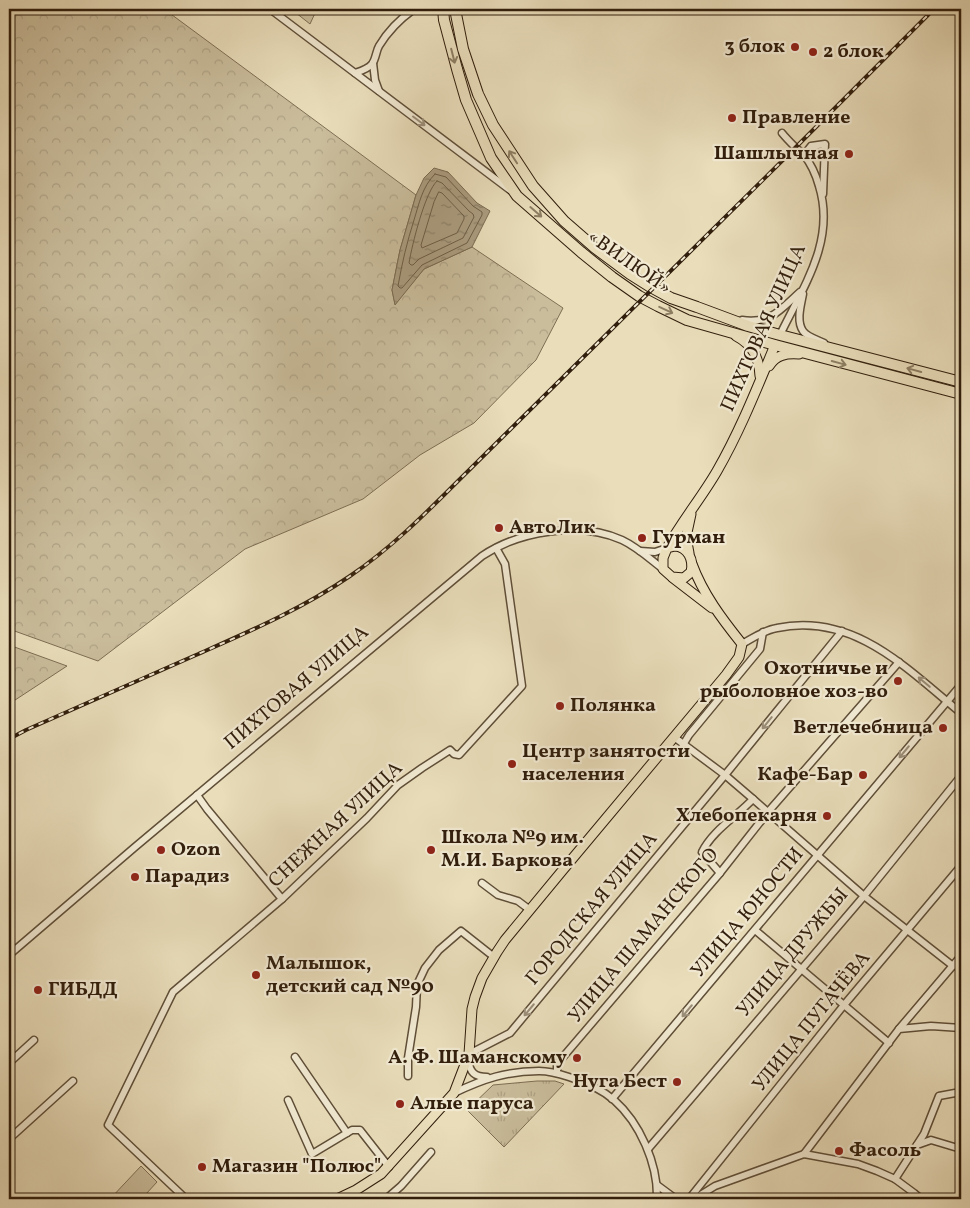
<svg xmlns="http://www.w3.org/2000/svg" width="970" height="1208" font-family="Vollkorn,serif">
	<defs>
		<pattern id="forest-crowns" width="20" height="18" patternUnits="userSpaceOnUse" patternTransform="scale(1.25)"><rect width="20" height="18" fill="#cabd9c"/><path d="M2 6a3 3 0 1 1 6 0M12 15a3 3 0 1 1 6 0" fill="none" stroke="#aea285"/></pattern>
		<pattern id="park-tufts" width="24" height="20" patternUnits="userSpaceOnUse" patternTransform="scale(1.25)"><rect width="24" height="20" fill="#cabd9c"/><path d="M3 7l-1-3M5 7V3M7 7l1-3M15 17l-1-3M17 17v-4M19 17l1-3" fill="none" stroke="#aea285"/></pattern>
		<pattern id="water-ripples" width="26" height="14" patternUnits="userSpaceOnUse" patternTransform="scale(1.25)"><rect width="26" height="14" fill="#aa9c7f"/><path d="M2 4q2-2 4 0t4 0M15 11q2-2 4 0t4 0" fill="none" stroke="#8b7f66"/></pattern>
	</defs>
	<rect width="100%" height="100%" fill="#e9ddba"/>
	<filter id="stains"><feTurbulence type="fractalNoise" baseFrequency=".004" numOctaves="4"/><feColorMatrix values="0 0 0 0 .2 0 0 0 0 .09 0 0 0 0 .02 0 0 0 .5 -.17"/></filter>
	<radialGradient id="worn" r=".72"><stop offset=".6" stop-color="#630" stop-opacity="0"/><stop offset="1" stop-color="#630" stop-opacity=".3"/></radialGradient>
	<path fill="#cabd9c" stroke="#7e6e54" d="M141,1166l16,16 -11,12 4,4 -2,1h-38z"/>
	<g fill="url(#forest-crowns)" stroke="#7e6e54">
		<path d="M9,9h155l252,186 -16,55 -8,40 3,14 29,-35 48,-22 91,61 -27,52 -62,63 -54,32 -57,44 -118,50 -147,112 -89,-32z"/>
		<path d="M291,9h25v2l-6,13z"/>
		<path d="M9,645l58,21 -58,38z"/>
	</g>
	<path fill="url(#park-tufts)" stroke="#7e6e54" d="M537,1081h18l9,3 -60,63 -37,-37 26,-25z"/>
	<path fill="url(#water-ripples)" stroke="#7a6a51" d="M434,168l14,4 29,31 13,8 -18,36 -48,22 -29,36 -3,-15 8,-40 16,-55 8,-17z"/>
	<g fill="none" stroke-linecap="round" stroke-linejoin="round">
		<g stroke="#6e5d46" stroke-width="1">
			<path d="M435,174l11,3 27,29 9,6v3l-15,28 -45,22 -20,23h-2l-2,-2c4,-23 9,-44 16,-66 5,-16 8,-33 21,-46z"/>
			<path d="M437,181l5,2 27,28 4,3 1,3 -11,21 -44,21 -6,6h-2l-2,-2c3,-18 16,-71 28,-82z"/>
			<path d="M439,192l3,1 22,23v3l-7,14 -35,15 -1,-3 13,-43z"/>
		</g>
		<defs>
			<g id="minor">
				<path d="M270,9l240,181"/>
				<path d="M373,63l2,17 4,11"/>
				<path d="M355,73c6,-2 13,-4 17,-9 4,-5 4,-13 7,-18 9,-15 21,-27 35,-37"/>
				<path d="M804,155l7,-9 14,-2 -2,50"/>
				<path d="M803,294c-2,11 -7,27 0,37 4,6 15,9 21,12"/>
				<path d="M742,320c29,4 38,-10 58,-28"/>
				<path d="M780,335c23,-48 56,-94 39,-149 -3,-11 -8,-22 -15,-31 -3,-3 -6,-5 -9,-8 -4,-4 -9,-9 -13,-14"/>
				<path d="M640,551l15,1 12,-4"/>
				<path d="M742,644c11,-6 22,-14 35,-16 77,-16 130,41 184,85"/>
				<path d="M674,737l51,38 28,24 111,97 89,70"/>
				<path d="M683,745l6,-10 71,-86 3,-17"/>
				<path d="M197,795l10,14 75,90"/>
				<path d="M720,873l-18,-21c11,-22 34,-35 51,-53"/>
				<path d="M482,883l16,12 20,6 12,9"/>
				<path d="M755,930l134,113"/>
				<path d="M9,955l126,-108 347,-291c37,-25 98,-35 140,-16 15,7 28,19 41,29"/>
				<path d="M899,1029l62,-73"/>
				<path d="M469,1054l41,-21 215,-258 117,-144"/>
				<path d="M295,1057l52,76"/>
				<path d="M468,1060c2,12 6,17 19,17"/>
				<path d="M9,1063l13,-12 12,-11"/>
				<path d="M557,1073v-9l163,-191 48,-61 131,-150"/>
				<path d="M408,1076v-18l8,-51 1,-22 8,-17 14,-18 22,-19 33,26"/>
				<path d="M454,1093c29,-14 53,-22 85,-22 11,0 21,3 30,6 16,5 32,12 45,23 26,23 44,64 43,99"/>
				<path d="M612,1099l349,-414"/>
				<path d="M288,1100l24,54 40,-24h8l29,37"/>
				<path d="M9,1139l64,-58"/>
				<path d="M917,1145l14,-5 30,9"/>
				<path d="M648,1149l216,-253 97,-120"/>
				<path d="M804,1154l95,-125 32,-3 30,2"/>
				<path d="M895,1179l29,-45 15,-38 16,-3 6,1"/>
				<path d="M657,1185l19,14"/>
				<path d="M186,1199l-78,-74 65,-133 109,-93 85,-81 31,-33 24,-17 28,-18 4,4 5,1 63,-69 -17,-122 -9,-16"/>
				<path d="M386,1199l15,-13 30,-34"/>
				<path d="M689,1199l155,-194 117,-139"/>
				<path d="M694,1199l21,-13 89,-32 54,10 19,7 18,8 19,14 7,6"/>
			</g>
			<g id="major">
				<path d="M736,336c17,9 23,22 24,40"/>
				<path d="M769,366c7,-11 17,-13 30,-12"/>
				<path d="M675,546c13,1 19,14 16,26l-7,6 -12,-1 -9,-8v-11l4,-10z"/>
				<path d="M667,548c15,-27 35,-51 50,-77 23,-40 40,-83 58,-126"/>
				<path d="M689,553l-3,-16 5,-23"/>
				<path d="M673,578l39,30"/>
				<path d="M337,1199l19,-9 25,-16 73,-81 15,-39 3,-45 3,-12 7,-19 15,-26 8,-12 57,-69 164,-196 13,-18 3,-13c-20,-25 -39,-50 -50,-80"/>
			</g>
			<g id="highway">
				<path d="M443,9l1,11 13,49 9,31 25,58 26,38 64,56 31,25 27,19 19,10 29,14 88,25 186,49"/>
				<path d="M455,9l8,40 15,45 15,31 40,61 31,35 31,27 35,26 19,12 22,12 26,9 51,19 32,9 181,47"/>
			</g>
		</defs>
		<use href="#minor" stroke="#5f4e38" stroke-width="9"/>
		<use href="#major" stroke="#311e0c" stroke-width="11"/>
		<use href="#highway" stroke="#311e0c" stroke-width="12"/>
		<use href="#minor" stroke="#f1e9d2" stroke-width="6"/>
		<use href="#major" stroke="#e9ddba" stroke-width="9"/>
		<use href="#highway" stroke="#e9ddba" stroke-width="10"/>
		<defs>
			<path id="rail" d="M9,739l17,-9c56,-25 113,-50 170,-75 52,-23 106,-46 154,-79 40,-27 74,-61 108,-95l329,-325 147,-147"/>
		</defs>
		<use href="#rail" stroke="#311e0c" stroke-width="4"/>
		<use href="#rail" stroke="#f1e9d2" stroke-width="2" stroke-dasharray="5.5" stroke-linecap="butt"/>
	</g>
	<defs><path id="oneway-shaft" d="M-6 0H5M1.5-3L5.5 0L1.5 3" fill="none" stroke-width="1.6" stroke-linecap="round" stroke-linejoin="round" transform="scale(1.25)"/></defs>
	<g stroke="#8d7e63">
		<use href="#oneway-shaft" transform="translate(453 56) rotate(76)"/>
		<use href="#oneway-shaft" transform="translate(513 157) rotate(-123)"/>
		<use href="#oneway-shaft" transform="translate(536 212) rotate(41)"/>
		<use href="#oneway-shaft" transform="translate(666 310) rotate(25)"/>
		<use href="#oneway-shaft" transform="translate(839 363) rotate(15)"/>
		<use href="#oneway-shaft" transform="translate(914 370) rotate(-165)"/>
	</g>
	<g stroke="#9b8e79">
		<use href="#oneway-shaft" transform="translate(419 121) rotate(37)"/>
		<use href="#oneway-shaft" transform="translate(924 682) rotate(-140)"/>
		<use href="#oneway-shaft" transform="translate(767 723) rotate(129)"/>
		<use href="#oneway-shaft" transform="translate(904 752) rotate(130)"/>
		<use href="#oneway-shaft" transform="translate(529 1010) rotate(130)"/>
		<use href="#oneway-shaft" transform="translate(687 1011) rotate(130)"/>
	</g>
	<g fill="#8f2418" stroke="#f1e9d2" stroke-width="2">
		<circle cx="795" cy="47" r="5"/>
		<circle cx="813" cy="52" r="5"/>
		<circle cx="732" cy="118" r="5"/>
		<circle cx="849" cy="154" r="5"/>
		<circle cx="499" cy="528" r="5"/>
		<circle cx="642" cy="538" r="5"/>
		<circle cx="898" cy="681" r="5"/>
		<circle cx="560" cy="706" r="5"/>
		<circle cx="943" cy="728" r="5"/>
		<circle cx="512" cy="764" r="5"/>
		<circle cx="863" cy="775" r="5"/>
		<circle cx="827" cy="816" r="5"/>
		<circle cx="161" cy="850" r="5"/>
		<circle cx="431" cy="850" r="5"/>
		<circle cx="135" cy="877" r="5"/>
		<circle cx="256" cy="975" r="5"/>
		<circle cx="38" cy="990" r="5"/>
		<circle cx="577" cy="1058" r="5"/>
		<circle cx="677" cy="1082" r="5"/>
		<circle cx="400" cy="1104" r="5"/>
		<circle cx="839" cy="1151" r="5"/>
		<circle cx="202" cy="1167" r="5"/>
	</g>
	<g text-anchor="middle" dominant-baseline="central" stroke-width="4.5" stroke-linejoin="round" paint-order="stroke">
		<g font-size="20" font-weight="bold" fill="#311e0c" stroke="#f1e9d2" text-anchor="start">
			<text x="785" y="47" text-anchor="end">3 блок</text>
			<text x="823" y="52">2 блок</text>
			<text x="742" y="118">Правление</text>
			<text x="839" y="154" text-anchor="end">Шашлычная</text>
			<text x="509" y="528">АвтоЛик</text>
			<text x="652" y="538">Гурман</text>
			<text x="888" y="669" text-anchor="end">Охотничье и<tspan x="888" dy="23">рыболовное хоз-во</tspan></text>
			<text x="570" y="706">Полянка</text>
			<text x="933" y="728" text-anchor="end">Ветлечебница</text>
			<text x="522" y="752">Центр занятости<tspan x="522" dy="23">населения</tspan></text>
			<text x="853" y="775" text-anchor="end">Кафе-Бар</text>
			<text x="817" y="816" text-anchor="end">Хлебопекарня</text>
			<text x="441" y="838">Школа №9 им.<tspan x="441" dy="23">М.И. Баркова</tspan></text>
			<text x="171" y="850">Ozon</text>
			<text x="145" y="877">Парадиз</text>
			<text x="266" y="964">Малышок,<tspan x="266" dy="23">детский сад №90</tspan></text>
			<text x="48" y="990">ГИБДД</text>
			<text x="567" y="1058" text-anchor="end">А. Ф. Шаманскому</text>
			<text x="667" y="1082" text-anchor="end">Нуга Бест</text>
			<text x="410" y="1104">Алые паруса</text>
			<text x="849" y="1151">Фасоль</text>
			<text x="212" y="1167">Магазин "Полюс"</text>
		</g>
		<g font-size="20" fill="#311e0c" stroke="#f1e9d2">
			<text transform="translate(629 263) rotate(35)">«ВИЛЮЙ»</text>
			<text transform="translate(764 328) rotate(-66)">ПИХТОВАЯ УЛИЦА</text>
			<text transform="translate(297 688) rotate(-40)">ПИХТОВАЯ УЛИЦА</text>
			<text transform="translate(336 825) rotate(-43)">СНЕЖНАЯ УЛИЦА</text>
			<text transform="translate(592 909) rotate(-50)">ГОРОДСКАЯ УЛИЦА</text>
			<text transform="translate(748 913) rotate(-50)">УЛИЦА ЮНОСТИ</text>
			<text transform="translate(644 936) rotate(-50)">УЛИЦА ШАМАНСКОГО</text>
			<text transform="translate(793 953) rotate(-50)">УЛИЦА ДРУЖБЫ</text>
			<text transform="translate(812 1022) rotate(-51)">УЛИЦА ПУГАЧЁВА</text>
		</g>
	</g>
	<rect width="970" height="1208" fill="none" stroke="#e9ddba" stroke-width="30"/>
	<rect x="10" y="10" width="950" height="1188" fill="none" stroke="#311e0c" stroke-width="2.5"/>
	<rect x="15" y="15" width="940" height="1178" fill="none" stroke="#311e0c"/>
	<rect width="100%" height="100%" filter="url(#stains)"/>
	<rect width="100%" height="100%" fill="url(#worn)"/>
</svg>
